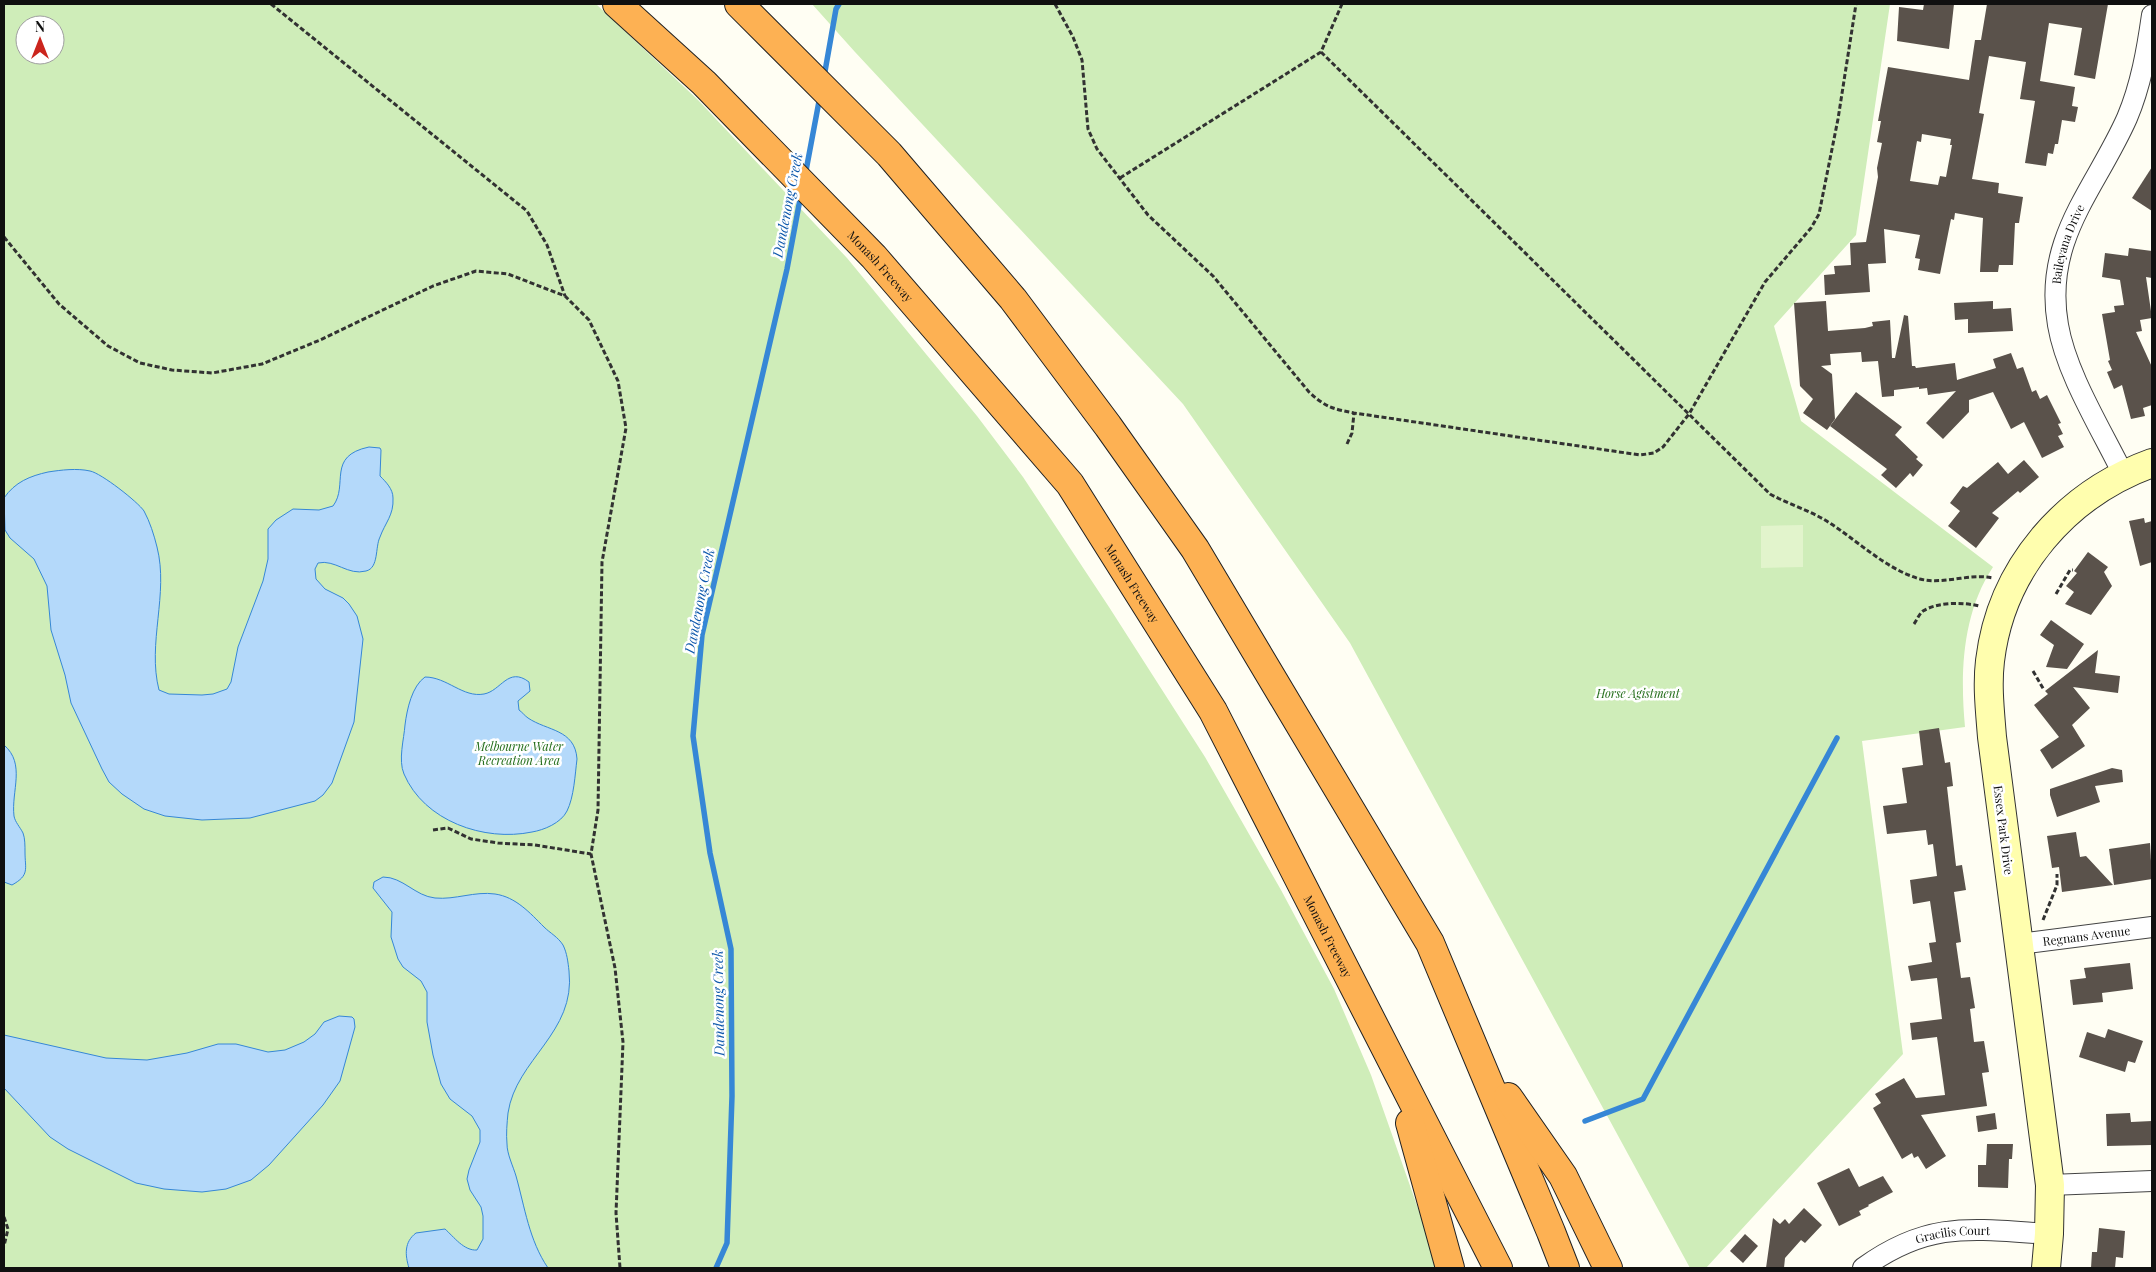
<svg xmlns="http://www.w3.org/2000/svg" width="2156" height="1272" font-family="'Playfair Display',serif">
	<rect width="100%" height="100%" fill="#fffef3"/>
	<g fill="#cfedb9" fill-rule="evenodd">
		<path d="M4,4h592l102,96 149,158 130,158 46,61 86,130 96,150 76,133 53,99 37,86 68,193h-1435zM25,25h30v30h-30z"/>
		<path d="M812,4h1078l-34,231 -82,91 27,95 192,146c-31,47 -33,106 -28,160l-103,14 41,313 -197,214h-16l-340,-625 -167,-239 -328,-352z"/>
	</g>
	<path fill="#e2f4cc" d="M1803,525v42l-42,1v-42z"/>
	<g fill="#b4d9fa" stroke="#3687d6">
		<path d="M369,447l11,1 1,2 -1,26c6,6 13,13 13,22 1,17 -8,25 -13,39 -5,10 -1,31 -14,34 -18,5 -31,-12 -48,-8l-3,6 1,10 9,10 18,9 6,6 8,12 6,23 -9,83 -22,61 -9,12 -8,6 -65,17 -48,2 -37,-4 -21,-7 -22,-15 -13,-12 -7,-13 -31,-66 -6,-28 -14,-45 -4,-44 -13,-27 -24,-21 -5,-8 -1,-32c11,-16 26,-22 44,-26 13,-2 29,-4 42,-1 11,2 48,31 54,40 6,11 10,24 13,36 12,47 -10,96 2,143l10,4 33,1 11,-1 14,-5 4,-7 7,-35 25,-66 5,-22v-30l8,-9 17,-11 26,1 14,-4c16,-21 -7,-50 36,-59z"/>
		<path d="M425,677c22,0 38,21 59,17 17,-3 24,-28 45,-12l1,9 -12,10 1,9c3,2 6,6 9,8 19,13 47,11 49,41 -2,16 -3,38 -10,52 -6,12 -23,19 -35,21 -48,10 -108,-11 -128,-58 -6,-14 0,-35 1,-49 2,-16 7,-39 20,-48z"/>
		<path d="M4,745c22,19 7,46 10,71 1,6 6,11 9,17 2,5 2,13 2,19 0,17 5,23 -13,33l-8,-3z"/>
		<path d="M383,877c20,0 32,19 52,21 20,2 40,-7 60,-4 21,3 35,19 49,33 6,6 14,10 19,18 4,8 5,17 6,26 7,62 -53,88 -61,142 -1,10 -2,21 -1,31 0,10 6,22 9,32 9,32 13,64 32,92h-139c-4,-13 -5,-26 7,-35l29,-4c9,8 19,22 32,21l6,-11v-23l-2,-9 -11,-17 -3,-11 2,-9 11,-28v-12l-8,-14 -22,-17 -9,-15 -8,-29 -6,-33v-30l-6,-11 -18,-14 -5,-8 -7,-22 1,-25 -19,-24 1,-6z"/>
		<path d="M339,1016l13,1 2,2 1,8 -15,54 -17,24 -54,60 -18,15 -25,9 -24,3 -38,-3 -28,-6 -68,-34 -18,-12 -46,-49v-53l102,23 41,2 40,-7 31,-9h18l32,8 17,-2 19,-8 11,-8 9,-12z"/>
	</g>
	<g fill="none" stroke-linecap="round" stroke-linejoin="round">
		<g stroke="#3687d6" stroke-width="5.5">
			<path d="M824,77l12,-68 3,-5"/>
			<path d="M805,176l15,-80"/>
			<path d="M1585,1121l58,-22 194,-361"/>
			<path d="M716,1268l11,-25 5,-147 -1,-147 -21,-96 -17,-117 9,-101 85,-366 14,-75"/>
		</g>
	</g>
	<g fill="#5a524b" fill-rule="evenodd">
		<path d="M1924,4h30l-5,45 -52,-8 2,-34 24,3z"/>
		<path d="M1987,4h121l-13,75 -21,-4 8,-47 -33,-5 -9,58 35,6 -3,19 6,1 -3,15 -13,-2 -4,24h-3l-2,10 -5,-1 -2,13 -21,-3 10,-62 -15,-2 6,-37 -37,-6 -10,57 5,1 -12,65 27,4 -1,10 25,4 -4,26h-4l-2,42h-14l-1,7h-18l3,-54 -28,-5 -1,7 -3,-1 -11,55 -22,-4 2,-11 -5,-1 5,-23 -36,-6 2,34 -18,1 2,28 -45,3 -1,-20 11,-1 -1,-8 17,-1 -1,-22 16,-1 12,-65 -1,-9 5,-25 -5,-1 4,-21h-3l10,-54 81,13 6,-40h6zM1922,134l29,5 -1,6h2l-6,32 -6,-1 -2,9 -28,-4 7,-40 4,1z"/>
		<path d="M2152,167v44l-20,-13z"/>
		<path d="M2129,248l23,3v27l-6,-1 6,41 -12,2 2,11 -6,1 16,35v38l-9,3 2,8 -14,3 -9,-34 -8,4 -7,-17 5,-2 -4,-9 2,-1 -8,-46 13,-2 -1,-6 10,-1 -4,-25 -18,-3 3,-24 23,3z"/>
		<path d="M1826,301l2,30 37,-3 8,-2 -1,-4 18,-2 2,38h3l9,-43 4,1 4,50h3l1,2 39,-5 2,17 39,-12 -3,-9 18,-6 6,16 6,-2 9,25 4,-2 4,9 7,-4 14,28 -3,1 5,10 -5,2 6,11 -22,11 -18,-36 -13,7 -18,-37 -24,8v12l-26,27 -17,-16 30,-32 -28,4 -1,-7 -8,1v-2l-25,3v6l-12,1 -4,-36 -16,1 -1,-10 -31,2 1,11 -10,1 11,8 3,45 -8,11 -24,-17 10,-14 -13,-13 -6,-83z"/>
		<path d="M1993,301v8l18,-1 2,23 -45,2v-14l-13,1 -1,-17z"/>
		<path d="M1856,392l46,35 -7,8 23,22 -2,2 7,6 -10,12 -3,-4 -14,15 -15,-13 6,-6 -57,-43z"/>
		<path d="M2024,460l15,17 -19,16 -2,-2 -26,22 7,5 -23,30 -28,-22 12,-15 -10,-8 13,-17 4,2 31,-26 10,12z"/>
		<path d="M2144,518l1,5 7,-2v41l-12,4 -11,-45z"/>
		<path d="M2088,552l20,15 -4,5 8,14 -21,29 -26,-11 9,-12 -8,-6 11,-13 -3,-2z"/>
		<path d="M2051,620l33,24 -17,25 -21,-2 8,-22 -14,-10z"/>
		<path d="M2098,650l-3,23 25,3 -2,17 -45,-6 17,21 -18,17 13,21 -33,23 -12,-19 19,-13 -25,-32 14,-11 -3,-3z"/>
		<path d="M1939,728l6,35 5,-1 3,24 -6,1 9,79 6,-1 4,25 -12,2 7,50 -5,1 5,35 9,-1 5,31 -5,1 4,33 10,-1 5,31 -7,1 5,33 -66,9 25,41 -20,13 -8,-13 -4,2 -2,-5 -10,6 -29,-51 8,-5 -6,-9 29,-16 12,20 29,-3 -8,-58 -25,3 -2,-17 32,-4 -5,-41 -26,3 -3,-15 24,-4 -3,-19 7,-1 -6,-41 -17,3 -3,-24 27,-4 -4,-32 -5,1 -2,-15 -39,4 -4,-28 24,-3 -5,-35 21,-3 -4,-34z"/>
		<path d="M2112,768l10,2 1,12 -28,4 5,16 -43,15 -7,-22v-6z"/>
		<path d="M2076,832l4,25 6,-1 27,29 -51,7 -3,-25 -7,1 -5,-32z"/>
		<path d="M2150,843l2,36 -38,6 -5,-36z"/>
		<path d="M2130,963l3,26 -31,4 1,9 -30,3 -3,-25 16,-2 -2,-10z"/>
		<path d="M2108,1029l35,12 -8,22 -7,-2 -3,11 -46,-15 8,-25 18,6z"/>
		<path d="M1995,1113l2,16 -19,3 -2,-16z"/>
		<path d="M2130,1113l1,9 21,-1v24l-45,1 -1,-32z"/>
		<path d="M1987,1144h26l-1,15h-3l-1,29 -30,-1v-22h8z"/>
		<path d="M1849,1168l10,19 24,-11 10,16 -25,13 1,1 -10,5 2,4 -22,11 -22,-43z"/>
		<path d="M1804,1208l18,17 -17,18 -4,-3 -16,18 -1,10h-18l7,-50 7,6 5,-5 4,5z"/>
		<path d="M2099,1228l26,3 -2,27 -7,-1 -1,11h-24l1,-16h5z"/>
		<path d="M1745,1234l13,12 -15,17 -13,-12z"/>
	</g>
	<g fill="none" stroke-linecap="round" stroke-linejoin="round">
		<defs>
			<g id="street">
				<path id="s1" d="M2123,474c-22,-45 -57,-101 -65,-149 -15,-86 37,-135 69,-207 14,-33 20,-68 25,-103"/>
				<path id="s2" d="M2019,944l133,-17"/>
				<path d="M2050,1185l102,-4"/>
				<path id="s3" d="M1863,1268c66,-48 110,-39 186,-34"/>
			</g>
			<path id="secondary" d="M2046,1268l3,-34 1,-49 -58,-448c-2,-26 -5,-51 -2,-76 11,-93 76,-167 162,-198"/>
			<g id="highway">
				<path id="s4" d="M617,4l87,79 170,174 196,227 143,227 285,557"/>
				<path d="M739,4l150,150 124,145 95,127 87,123 235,394 121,289 14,36"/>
				<path d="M1508,1097l55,79 45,92"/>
				<path d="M1410,1123l40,145"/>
			</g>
		</defs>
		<use href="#street" stroke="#434343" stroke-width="22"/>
		<use href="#secondary" stroke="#323232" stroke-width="30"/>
		<use href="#highway" stroke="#212121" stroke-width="30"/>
		<g stroke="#323232" stroke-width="3" stroke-dasharray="5 2.5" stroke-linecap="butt">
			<path d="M271,4l256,207 20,34 18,51"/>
			<path d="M1055,4l18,33 9,23 6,69 9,20 51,66 65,61 96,116c16,15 24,17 45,21l286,42 14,-2 9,-6 26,-33 76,-132 46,-54 8,-14 19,-95 18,-115"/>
			<path d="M1321,52l449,442c18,10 38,16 55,26 31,19 60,49 95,59 23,6 49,-6 73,-1"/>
			<path d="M1120,178l201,-126 21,-48"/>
			<path d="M4,237l55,67 49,42 32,17 32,7 40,3 50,-9 58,-24 113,-54 43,-15 32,3 57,22 24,24 29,61 8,47 -24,134 -4,248 -7,44 24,114 8,74 -7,171 4,55"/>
			<path d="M1347,444l5,-11 2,-20"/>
			<path d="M2056,594l14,-24h3"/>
			<path d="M1914,624c3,-4 5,-10 9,-13 14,-9 41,-9 56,-5"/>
			<path d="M2033,671l11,19"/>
			<path d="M433,830l15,-2 23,11 27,4 37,2 56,9"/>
			<path d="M2043,920l14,-35v-11"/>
			<path d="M4,1217l4,12 -4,17"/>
		</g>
		<use href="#street" stroke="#fff" stroke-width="20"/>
		<use href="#secondary" stroke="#fffeae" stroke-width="28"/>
		<use href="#highway" stroke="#fdb153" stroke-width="28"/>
	</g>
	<g text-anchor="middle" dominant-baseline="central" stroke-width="5" stroke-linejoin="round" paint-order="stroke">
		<g font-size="12" fill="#101010" stroke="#fff">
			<text stroke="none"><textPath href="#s1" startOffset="246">Baileyana Drive</textPath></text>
			<text stroke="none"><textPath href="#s4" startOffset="372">Monash Freeway</textPath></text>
			<text stroke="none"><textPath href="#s4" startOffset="778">Monash Freeway</textPath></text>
			<text transform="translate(2004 830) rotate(83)">Essex Park Drive</text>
			<text stroke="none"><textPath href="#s2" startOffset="68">Regnans Avenue</textPath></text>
			<text stroke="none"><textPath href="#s4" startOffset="1182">Monash Freeway</textPath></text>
			<text stroke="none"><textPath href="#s3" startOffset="98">Gracilis Court</textPath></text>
		</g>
		<g font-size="12" font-style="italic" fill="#246e1b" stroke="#fff">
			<text x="1638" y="693">Horse Agistment</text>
			<text x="519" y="746">Melbourne Water<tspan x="519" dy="14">Recreation Area</tspan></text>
		</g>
		<g font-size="14" font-style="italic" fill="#0f59ac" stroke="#fff">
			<text transform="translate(787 205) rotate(-79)">Dandenong Creek</text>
			<text transform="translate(699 601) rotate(-79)">Dandenong Creek</text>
			<text transform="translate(718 1003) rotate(-91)">Dandenong Creek</text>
		</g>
	</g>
	<rect width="2156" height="1272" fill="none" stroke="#101010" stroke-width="10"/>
	<g transform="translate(40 40)"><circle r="24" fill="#ffffff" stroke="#9f9f9f"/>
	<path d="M0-4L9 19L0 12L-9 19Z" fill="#cb251d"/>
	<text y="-8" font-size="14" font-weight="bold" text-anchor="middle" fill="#101010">N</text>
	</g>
</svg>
